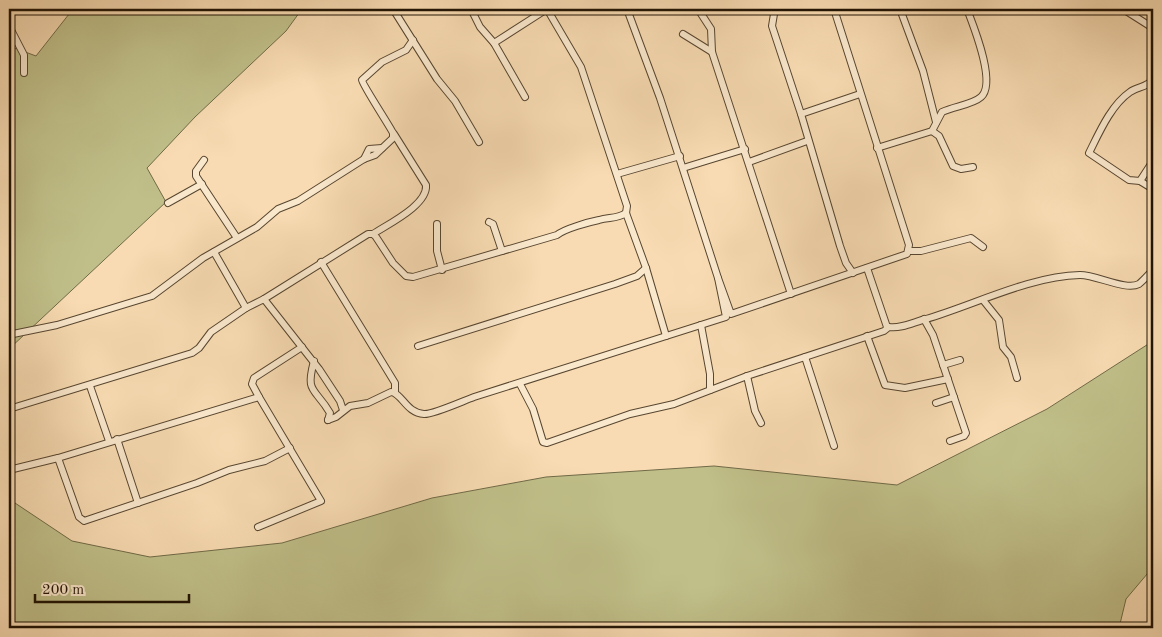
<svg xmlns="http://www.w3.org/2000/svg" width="1162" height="637" font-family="'Old Standard TT',serif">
	<rect width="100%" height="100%" fill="#f8dbb2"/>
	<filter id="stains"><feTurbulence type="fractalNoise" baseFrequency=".004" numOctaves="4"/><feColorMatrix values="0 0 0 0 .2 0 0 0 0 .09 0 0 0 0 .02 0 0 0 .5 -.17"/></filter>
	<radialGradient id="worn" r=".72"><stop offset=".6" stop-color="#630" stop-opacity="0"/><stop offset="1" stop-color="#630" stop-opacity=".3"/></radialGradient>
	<g fill="#c0bf89" stroke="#706a47">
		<path d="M73,9h229l-16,22 -91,86 -48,51 19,34 -157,147v-303l27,10z"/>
		<path d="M1153,341v226l-27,32 -7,29h-1110v-129l63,42 78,16 132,-14 150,-45 114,-21 168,-11 183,19 150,-76z"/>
	</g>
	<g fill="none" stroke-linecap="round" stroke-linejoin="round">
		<defs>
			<g id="street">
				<path d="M393,9l44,70 18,22 24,41"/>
				<path d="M471,9l9,18 14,16 31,54"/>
				<path d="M547,9l34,58 46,139 -1,7 20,55 20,68"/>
				<path d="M627,9l33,89 58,180"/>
				<path d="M698,9l13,20 1,23 79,242"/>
				<path d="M772,9l2,5 -2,12 29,88 39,132 6,17 7,10"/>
				<path d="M900,9l23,62 13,51"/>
				<path d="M1123,9l30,19"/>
				<path d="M9,26l15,29v18"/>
				<path d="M683,34l29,18"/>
				<path d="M494,43l53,-34"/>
				<path d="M1153,79c-6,9 -15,7 -23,13 -19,13 -31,41 -41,61l40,27 11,1 13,8"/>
				<path d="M801,114l59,-20"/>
				<path d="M932,131l7,5 14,30 8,3 12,-2"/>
				<path d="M877,148l55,-17 10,-19c12,-6 30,-7 39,-15 16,-14 -8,-72 -14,-88"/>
				<path d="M364,159l5,-10 13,-1"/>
				<path d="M204,160l-8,11v5l41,62"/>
				<path d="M749,162l58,-21"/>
				<path d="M683,168l62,-19"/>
				<path d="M617,174l63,-18"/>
				<path d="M1140,181l13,-20"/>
				<path d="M168,203l34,-19"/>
				<path d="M489,222l4,2 9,27"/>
				<path d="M437,224v27l5,19"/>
				<path d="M373,234c15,-10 55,-29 53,-49l-32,-51"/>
				<path d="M909,251h12l50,-13 12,9"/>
				<path d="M321,262l74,121v9"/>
				<path d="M867,268l20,59"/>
				<path d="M264,299l104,-65h5l3,3 17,26 13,13 7,1 144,-42c7,-6 32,-13 42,-15 10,-3 18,-1 27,-7"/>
				<path d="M983,300l16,20 4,27 8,10 6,21"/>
				<path d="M246,308l18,-9 55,70 21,32 3,9"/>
				<path d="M924,319l9,16 33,98 -2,3 -14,5"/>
				<path d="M701,325l9,49v16"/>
				<path d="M13,334l44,-9 95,-29 51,-38 54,-31 21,-18 20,-8 66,-42 11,-4 18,-17v-5c-4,-8 -31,-49 -31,-53l20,-18 24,-12 7,-10"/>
				<path d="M867,336l18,49 20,3 43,-9"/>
				<path d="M418,346l197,-62 22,-8 9,-8"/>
				<path d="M805,357l29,89"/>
				<path d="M314,361c-9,33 1,26 16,52l-2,7"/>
				<path d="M943,365l17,-5"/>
				<path d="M747,376l8,35 6,12"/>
				<path d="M520,384l13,25 10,33 4,1 83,-29 44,-10 73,-28 137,-45 5,-4c12,2 25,-5 37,-8 48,-14 104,-43 154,-44 17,0 46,16 59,9 5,-4 9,-9 14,-14"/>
				<path d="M90,386l19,55"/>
				<path d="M936,403l18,-6"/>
				<path d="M9,409l183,-56 7,-5 12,-16 35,-24 -32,-56"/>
				<path d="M328,420l8,-3 14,-11 18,-3 23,-11c11,1 15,21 33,22 8,1 39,-13 50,-17 84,-26 168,-54 252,-80l-8,-39 13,36 176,-60 2,-9 -75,-236"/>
				<path d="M117,439l21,64"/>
				<path d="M290,448l-25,13 -36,9 -32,13 -113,38 -5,-4 -21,-59 201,-61 -7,-13 2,-6 48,-31"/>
				<path d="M9,470l49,-12"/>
				<path d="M258,527l63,-26 -62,-104"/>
			</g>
		</defs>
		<use href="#street" stroke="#574630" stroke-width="8"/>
		<use href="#street" stroke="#fae8cd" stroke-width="6"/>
	</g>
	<rect width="1162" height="637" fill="none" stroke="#f8dbb2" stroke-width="30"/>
	<rect x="10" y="10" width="1142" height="617" fill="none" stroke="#211405" stroke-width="2.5"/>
	<rect x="15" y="15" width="1132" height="607" fill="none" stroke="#211405"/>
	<path d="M35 594v8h154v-8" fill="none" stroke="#211405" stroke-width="2.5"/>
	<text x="42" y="594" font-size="15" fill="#211405" stroke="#fae8cd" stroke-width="4" paint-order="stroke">200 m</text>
	<rect width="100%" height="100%" filter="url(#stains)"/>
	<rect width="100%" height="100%" fill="url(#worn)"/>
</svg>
